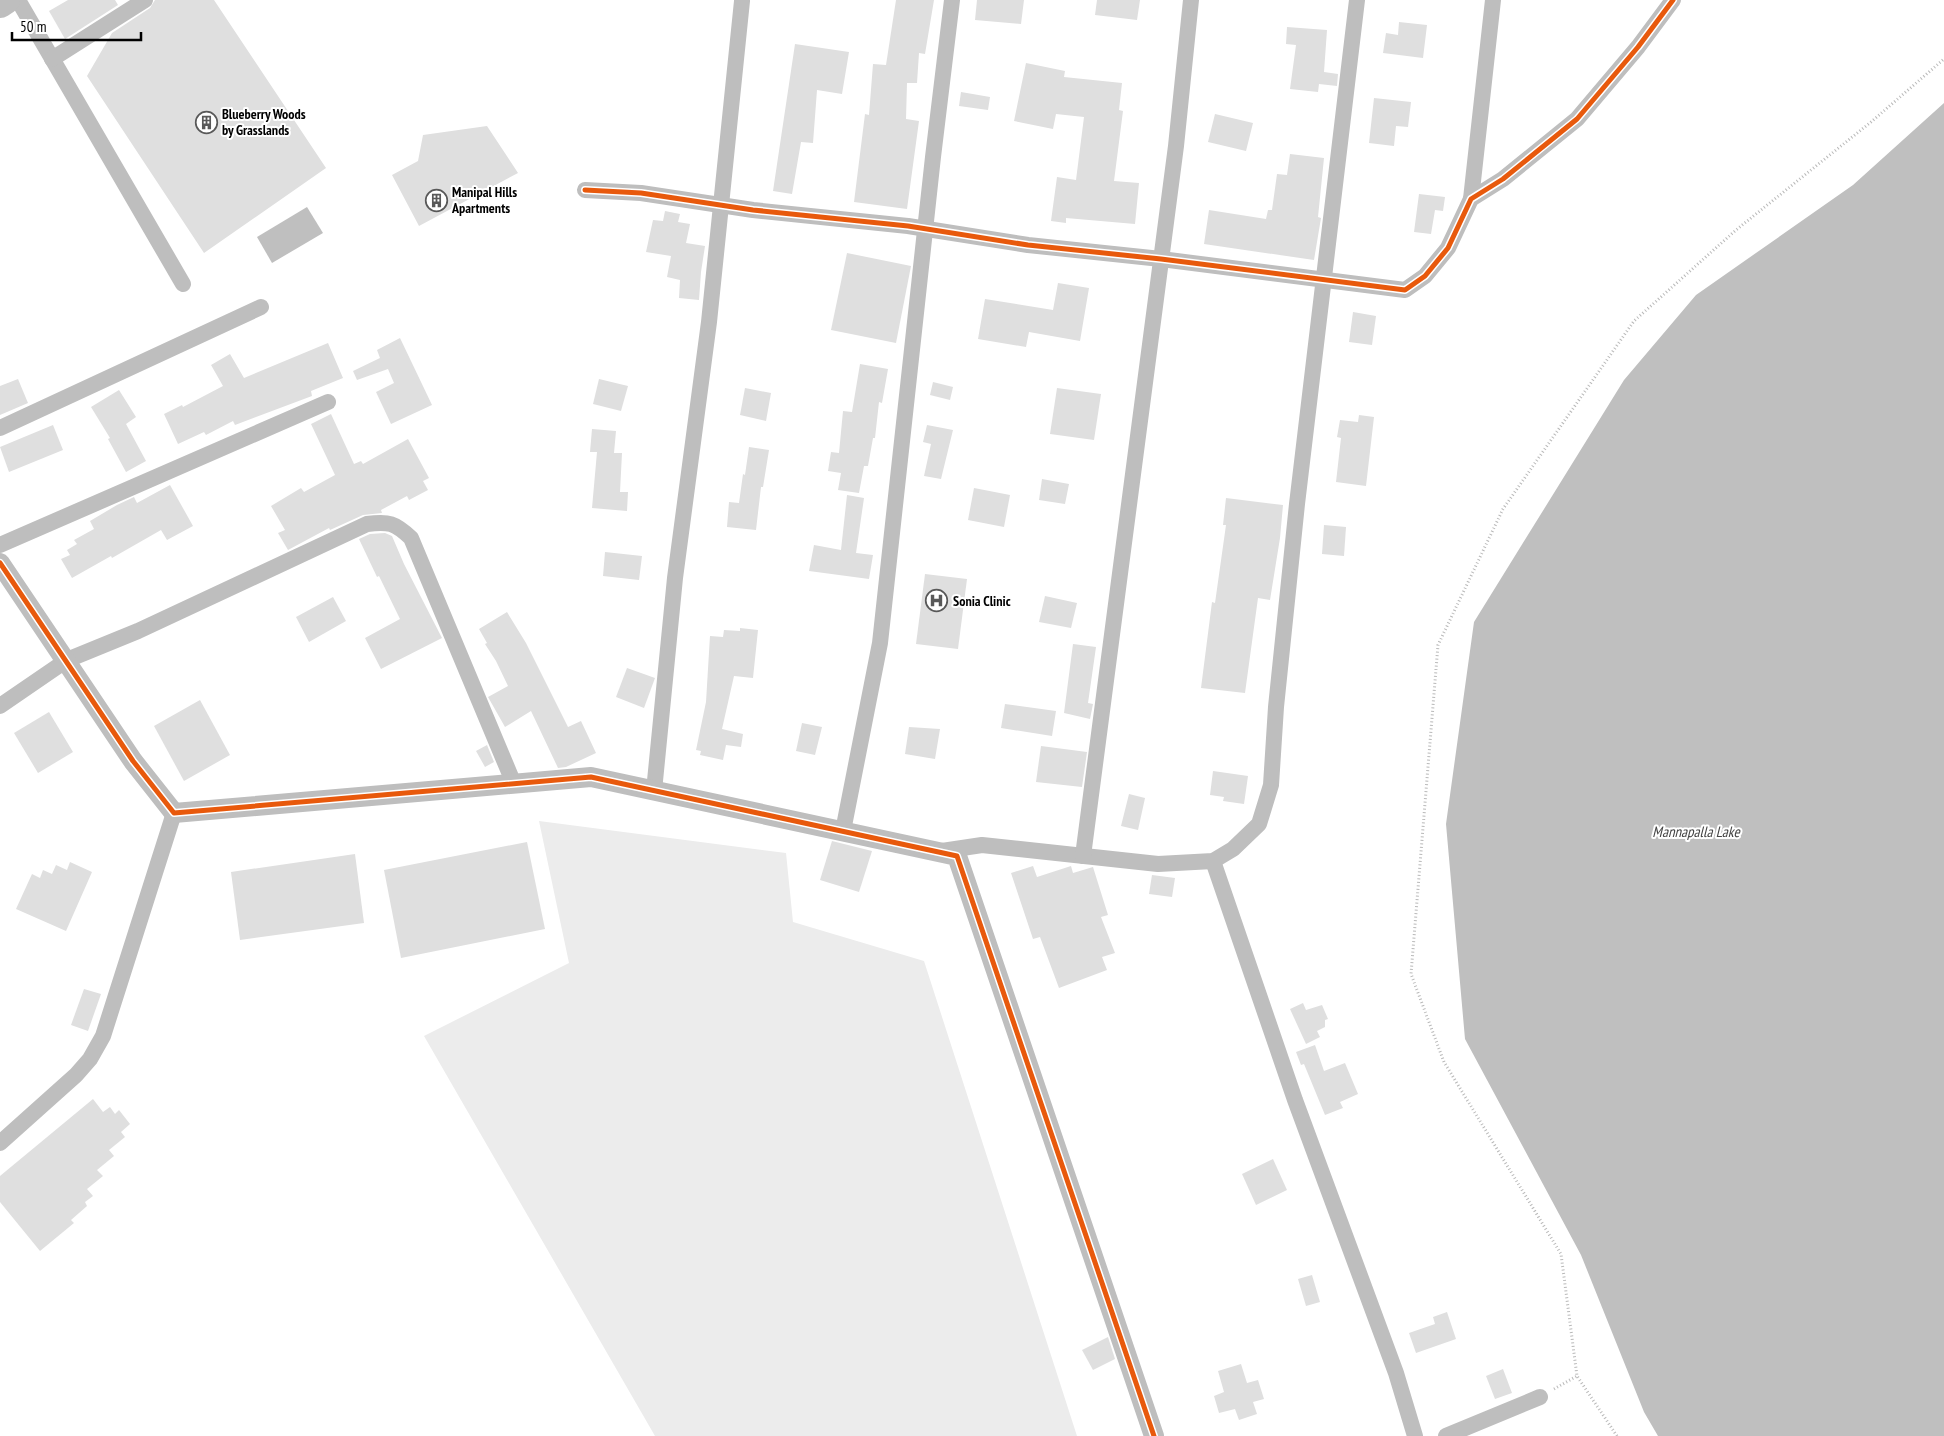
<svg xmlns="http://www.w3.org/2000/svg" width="1944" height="1436" font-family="'PT Sans Narrow',sans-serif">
	<rect width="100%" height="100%" fill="#fff"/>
	<path fill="#ececec" d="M539,821l247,32 7,69 131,39 153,475h-422l-231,-400 145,-73z"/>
	<g fill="#bfbfbf">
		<path d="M1944,103v1333h-286l-14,-24 -63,-157 -116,-216 -19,-215 28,-202 150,-242 72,-85 157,-110z"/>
		<path d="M307,207l16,26 -51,30 -15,-26z"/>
	</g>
	<g fill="#dfdfdf">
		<path d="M68,0h47l3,5 -53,34 -16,-28z"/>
		<path d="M155,0h59l112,168 -122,85 -117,-177 25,-43 38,-25z"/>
		<path d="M896,0h38l-9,54 -6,-1 -2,30h-10l-1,36 13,2 -12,88 -53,-7 11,-88 4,1 4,-51 13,1z"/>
		<path d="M977,0h47l-3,24 -46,-4z"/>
		<path d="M1097,0h43l-3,20 -42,-5z"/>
		<path d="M1399,22l28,3 -4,33 -40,-5 3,-20 12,2z"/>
		<path d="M1287,27l40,3 -3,42 14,2 -1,12 -18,-2 -1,8 -28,-3 6,-44 -10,-1z"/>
		<path d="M795,44l54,8 -7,42 -25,-4 -4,53 -12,-1 -9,52 -19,-3z"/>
		<path d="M1026,63l39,8 -1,6 58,6 -3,27 4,1 -9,70 25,2 -4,41 -69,-6v5l-15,-2 6,-44 19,3 8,-63 -28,-3 -3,15 -39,-8z"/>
		<path d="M961,92l29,5 -2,13 -29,-4z"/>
		<path d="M1374,98l37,4 -3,25 -12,-1 -2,20 -25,-3z"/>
		<path d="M1215,114l38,9 -7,28 -38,-9z"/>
		<path d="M487,126l31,47 -99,53 -27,-51 26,-14 5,-26z"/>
		<path d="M1290,154l34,4 -6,59 3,1 -7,42 -110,-16 5,-34 57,9 2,-9h4l5,-36 10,1z"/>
		<path d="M1419,194l26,3 -2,14 -8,-1 -4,24 -17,-2z"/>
		<path d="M665,211l15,3 -2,8 12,2 -4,19 19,3 -4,26 -2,28 -20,-2 1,-18 -13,-3 4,-21 -25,-4 7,-32 10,1z"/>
		<path d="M847,253l64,13 -15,77 -65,-13z"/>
		<path d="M1058,283l31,5 -9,53 -51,-9 -3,15 -48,-8 7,-40 68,11z"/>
		<path d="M1353,312l23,4 -4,29 -23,-3z"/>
		<path d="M400,338l32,67 -41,19 -15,-32 18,-9 -6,-14 -31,11 -4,-9 27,-13 -3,-8z"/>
		<path d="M328,343l15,35 -32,13 1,5 -77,29 -2,-4 -27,14 -2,-3 -26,12 -14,-30 18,-9 1,2 40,-21 -12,-21 19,-11 14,24z"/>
		<path d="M860,364l28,5 -6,34 -3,-1 -4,36h-2l-5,28h-4l-5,27 -21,-3 3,-17 -13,-2 3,-19 8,1 4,-42 9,1z"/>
		<path d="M18,379l10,24 -28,12v-29z"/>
		<path d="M599,379l29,7 -7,25 -28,-7z"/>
		<path d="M933,382l20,5 -3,13 -20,-5z"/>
		<path d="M745,388l26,5 -5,28 -26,-6z"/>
		<path d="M1057,388l44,6 -7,46 -44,-6z"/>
		<path d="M119,390l17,27 -10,7 20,37 -20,11 -18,-33 2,-1 -19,-31z"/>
		<path d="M331,414l23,50 7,-3 2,3 45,-25 21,39 -6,3 5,9 -19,10 -2,-4 -26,14 1,3 -19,2 -33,15 -1,-2 -41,22 -10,-17 7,-3 -14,-24 30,-18 3,4 31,-17 -24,-51z"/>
		<path d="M1359,415l15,2 -8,69 -30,-4 5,-44 -4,-1 3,-17 18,2z"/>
		<path d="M53,425l10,25 -54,22 -9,-25z"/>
		<path d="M927,425l26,5 -12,49 -17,-3 7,-32 -8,-2z"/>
		<path d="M592,429l24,2 -2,22h8l-2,39h8l-1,19 -35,-3 5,-56h-7z"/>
		<path d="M749,447l20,3 -6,37h-2l-5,43 -29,-3 2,-25 10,1 4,-29 2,1z"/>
		<path d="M1042,479l27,5 -4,20 -26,-4z"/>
		<path d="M170,485l23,41 -26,14 -6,-10 -49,28 -1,-2 -39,22 -11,-19 9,-4 -3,-5 10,-6 -3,-4 20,-11 -4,-8 27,-16 17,-8 3,6z"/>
		<path d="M974,488l36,7 -6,32 -36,-7z"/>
		<path d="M847,495l17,3 -8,55 17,2 -4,24 -60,-8 5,-26 27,5z"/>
		<path d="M1226,498l57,7 -3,33 -10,62 -12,-2 -13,95 -44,-5 11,-86 3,1 11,-78h-3z"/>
		<path d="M1324,525l22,2 -2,29 -22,-2z"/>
		<path d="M385,533l7,3 12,28 38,74 -61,31 -16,-31 35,-19 -21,-43 -2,1 -18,-38 11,-5z"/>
		<path d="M605,552l37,4 -3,24 -36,-4z"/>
		<path d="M925,574l42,5 -9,70 -42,-5z"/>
		<path d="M1045,596l32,7 -6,25 -32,-6z"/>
		<path d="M333,597l13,24 -37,21 -13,-25z"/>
		<path d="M507,612l19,31 42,84 13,-6 15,32 -30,14 -8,1 -27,-57 -26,16 -17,-30 20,-11 -12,-25 -11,-17 2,-1 -8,-14z"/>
		<path d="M740,628l18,2 -5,48 -19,-2 -12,53 21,5 -2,13 -15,-2 -3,15 -23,-5 1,-4 -5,-1 10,-48 4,-66 13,1 1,-7 16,1z"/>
		<path d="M1073,644l23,3 -8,56 5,1 -3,15 -26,-6z"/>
		<path d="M627,668l28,10 -11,30 -28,-11z"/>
		<path d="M200,700l30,55 -46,26 -30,-55z"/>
		<path d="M1005,704l51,7 -4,25 -51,-8z"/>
		<path d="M49,712l24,40 -35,21 -24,-40z"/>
		<path d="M802,723l20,4 -7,28 -19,-4z"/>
		<path d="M909,727l31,2 -5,30 -30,-5z"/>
		<path d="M487,745l7,17 -9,5 -9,-16z"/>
		<path d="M1041,746l46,6 -5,35 -46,-5z"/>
		<path d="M1213,771l35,5 -4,28 -21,-3 1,-4 -14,-2z"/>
		<path d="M1129,794l16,4 -7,32 -17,-4z"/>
		<path d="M832,841l40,10 -13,41 -39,-12z"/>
		<path d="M527,842l18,87 -144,29 -17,-88z"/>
		<path d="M355,854l9,69 -124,17 -9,-68z"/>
		<path d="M70,862l22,10 -26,59 -50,-22 16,-35 8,4 3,-8 9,4 4,-9 11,5z"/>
		<path d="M1033,866l4,11 34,-11 2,7 20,-6 15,48 -7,2 14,36 -13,4 5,13 -48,18 -19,-51 -7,2 -22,-66z"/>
		<path d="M1152,875l23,3 -3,19 -23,-3z"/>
		<path d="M84,989l17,5 -13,37 -17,-6z"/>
		<path d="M1303,1003l3,7 16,-5 6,14 -3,1v7l-8,4 3,6 -14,7 -16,-35z"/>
		<path d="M1315,1045l9,26 21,-8 13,31 -18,8 3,6 -18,7 -21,-51 -3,1 -5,-13z"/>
		<path d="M93,1099l10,13 7,-5 5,7 4,-4 11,14 -9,8 4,5 -16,13 5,6 -17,14 6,6 -16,13 6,7 -8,6 2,4 -16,14 3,3 -34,28 -40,-49v-26z"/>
		<path d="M1273,1159l14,31 -31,15 -14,-31z"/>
		<path d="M1312,1275l8,27 -14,4 -8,-27z"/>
		<path d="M1447,1312l9,27 -40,14 -7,-20 26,-9 -2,-7z"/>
		<path d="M1108,1337l7,22 -22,11 -11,-20z"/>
		<path d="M1241,1364l6,19 11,-3 6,19 -11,3 4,12 -18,6 -4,-11 -16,4 -5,-17 10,-4 -6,-21z"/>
		<path d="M1503,1369l9,24 -17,6 -9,-23z"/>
	</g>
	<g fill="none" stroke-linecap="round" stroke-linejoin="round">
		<g stroke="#b9b9b9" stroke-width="3" stroke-dasharray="1 2.5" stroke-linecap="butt">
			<path d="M1554,1389l23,-13"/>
			<path d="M1617,1436l-40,-60 -16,-122 -117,-192 -33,-88 27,-329 65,-136 131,-188 102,-91 135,-108 73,-63"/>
		</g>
		<g stroke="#bebebe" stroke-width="16">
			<path d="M18,0l165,284"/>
			<path d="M52,59l93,-59"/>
			<path d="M585,190l56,3 112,17 155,16 120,19 133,14 244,31 20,-14 23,-28 23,-49 32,-20 74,-60 61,-72 35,-47"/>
			<path d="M1471,199l22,-199"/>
			<path d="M0,428l261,-121"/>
			<path d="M0,545l328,-143"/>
			<path d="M0,706l67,-46 71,-29 229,-107c22,-3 28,-1 44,14l103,246"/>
			<path d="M654,791l21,-213 34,-256 33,-321"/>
			<path d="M843,831l37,-188 53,-486 19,-157"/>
			<path d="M942,851l40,-6 176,19 55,-3 20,-12 26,-25 12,-39 5,-78 21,-203 60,-504"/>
			<path d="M1083,856l93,-710 15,-146"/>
			<path d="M1213,861l82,239 101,273 19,63"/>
			<path d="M0,1143l76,-68 14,-16 13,-23 71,-223"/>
			<path d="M1446,1436l94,-39"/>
		</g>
		<path stroke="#bebebe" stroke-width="20" d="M0,563l133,198 41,52 417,-36 366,79 197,580"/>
		<path stroke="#bebebe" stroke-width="28" d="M0,4l6,-4"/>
		<defs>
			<g id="cycleway">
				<path d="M585,190l56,3 112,17 155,16 120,19 133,14 244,31 20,-14 23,-28 23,-49 32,-20 74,-60 61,-72 35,-47"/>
				<path d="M0,563l133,198 41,52 417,-36 366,79 197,580"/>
			</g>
		</defs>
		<use href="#cycleway" stroke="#fff" stroke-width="8"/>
		<use href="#cycleway" stroke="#e8590c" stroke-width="5"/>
	</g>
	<defs>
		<symbol id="building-ring" viewBox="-11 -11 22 22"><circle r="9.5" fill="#fff" stroke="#595959" stroke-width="1.5"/><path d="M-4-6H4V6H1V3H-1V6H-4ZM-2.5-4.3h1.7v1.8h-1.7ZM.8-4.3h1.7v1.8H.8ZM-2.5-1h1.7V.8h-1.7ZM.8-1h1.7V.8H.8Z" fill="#595959"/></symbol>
		<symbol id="hospital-ring" viewBox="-11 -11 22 22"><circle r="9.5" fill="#fff" stroke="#595959" stroke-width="1.5"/><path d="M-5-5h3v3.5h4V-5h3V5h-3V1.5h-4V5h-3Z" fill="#595959"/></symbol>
	</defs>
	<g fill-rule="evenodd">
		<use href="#building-ring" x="194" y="110" width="25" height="25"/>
		<use href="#building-ring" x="424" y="188" width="25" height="25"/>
		<use href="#hospital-ring" x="924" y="588" width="25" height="25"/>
	</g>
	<g text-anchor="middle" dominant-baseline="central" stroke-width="4" stroke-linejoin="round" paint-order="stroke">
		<g font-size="14" font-weight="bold" fill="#000" stroke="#fff" text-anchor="start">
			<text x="222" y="114">Blueberry Woods<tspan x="222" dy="16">by Grasslands</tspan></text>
			<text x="452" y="192">Manipal Hills<tspan x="452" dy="16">Apartments</tspan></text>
			<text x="953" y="601">Sonia Clinic</text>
		</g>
		<g font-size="15" font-style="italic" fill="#444" stroke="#fff">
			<text x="1696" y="831">Mannapalla Lake</text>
		</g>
	</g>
	<path d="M12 32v8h129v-8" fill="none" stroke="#000000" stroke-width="2.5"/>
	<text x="20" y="32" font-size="15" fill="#000000" stroke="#ffffff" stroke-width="4" paint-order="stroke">50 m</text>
</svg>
